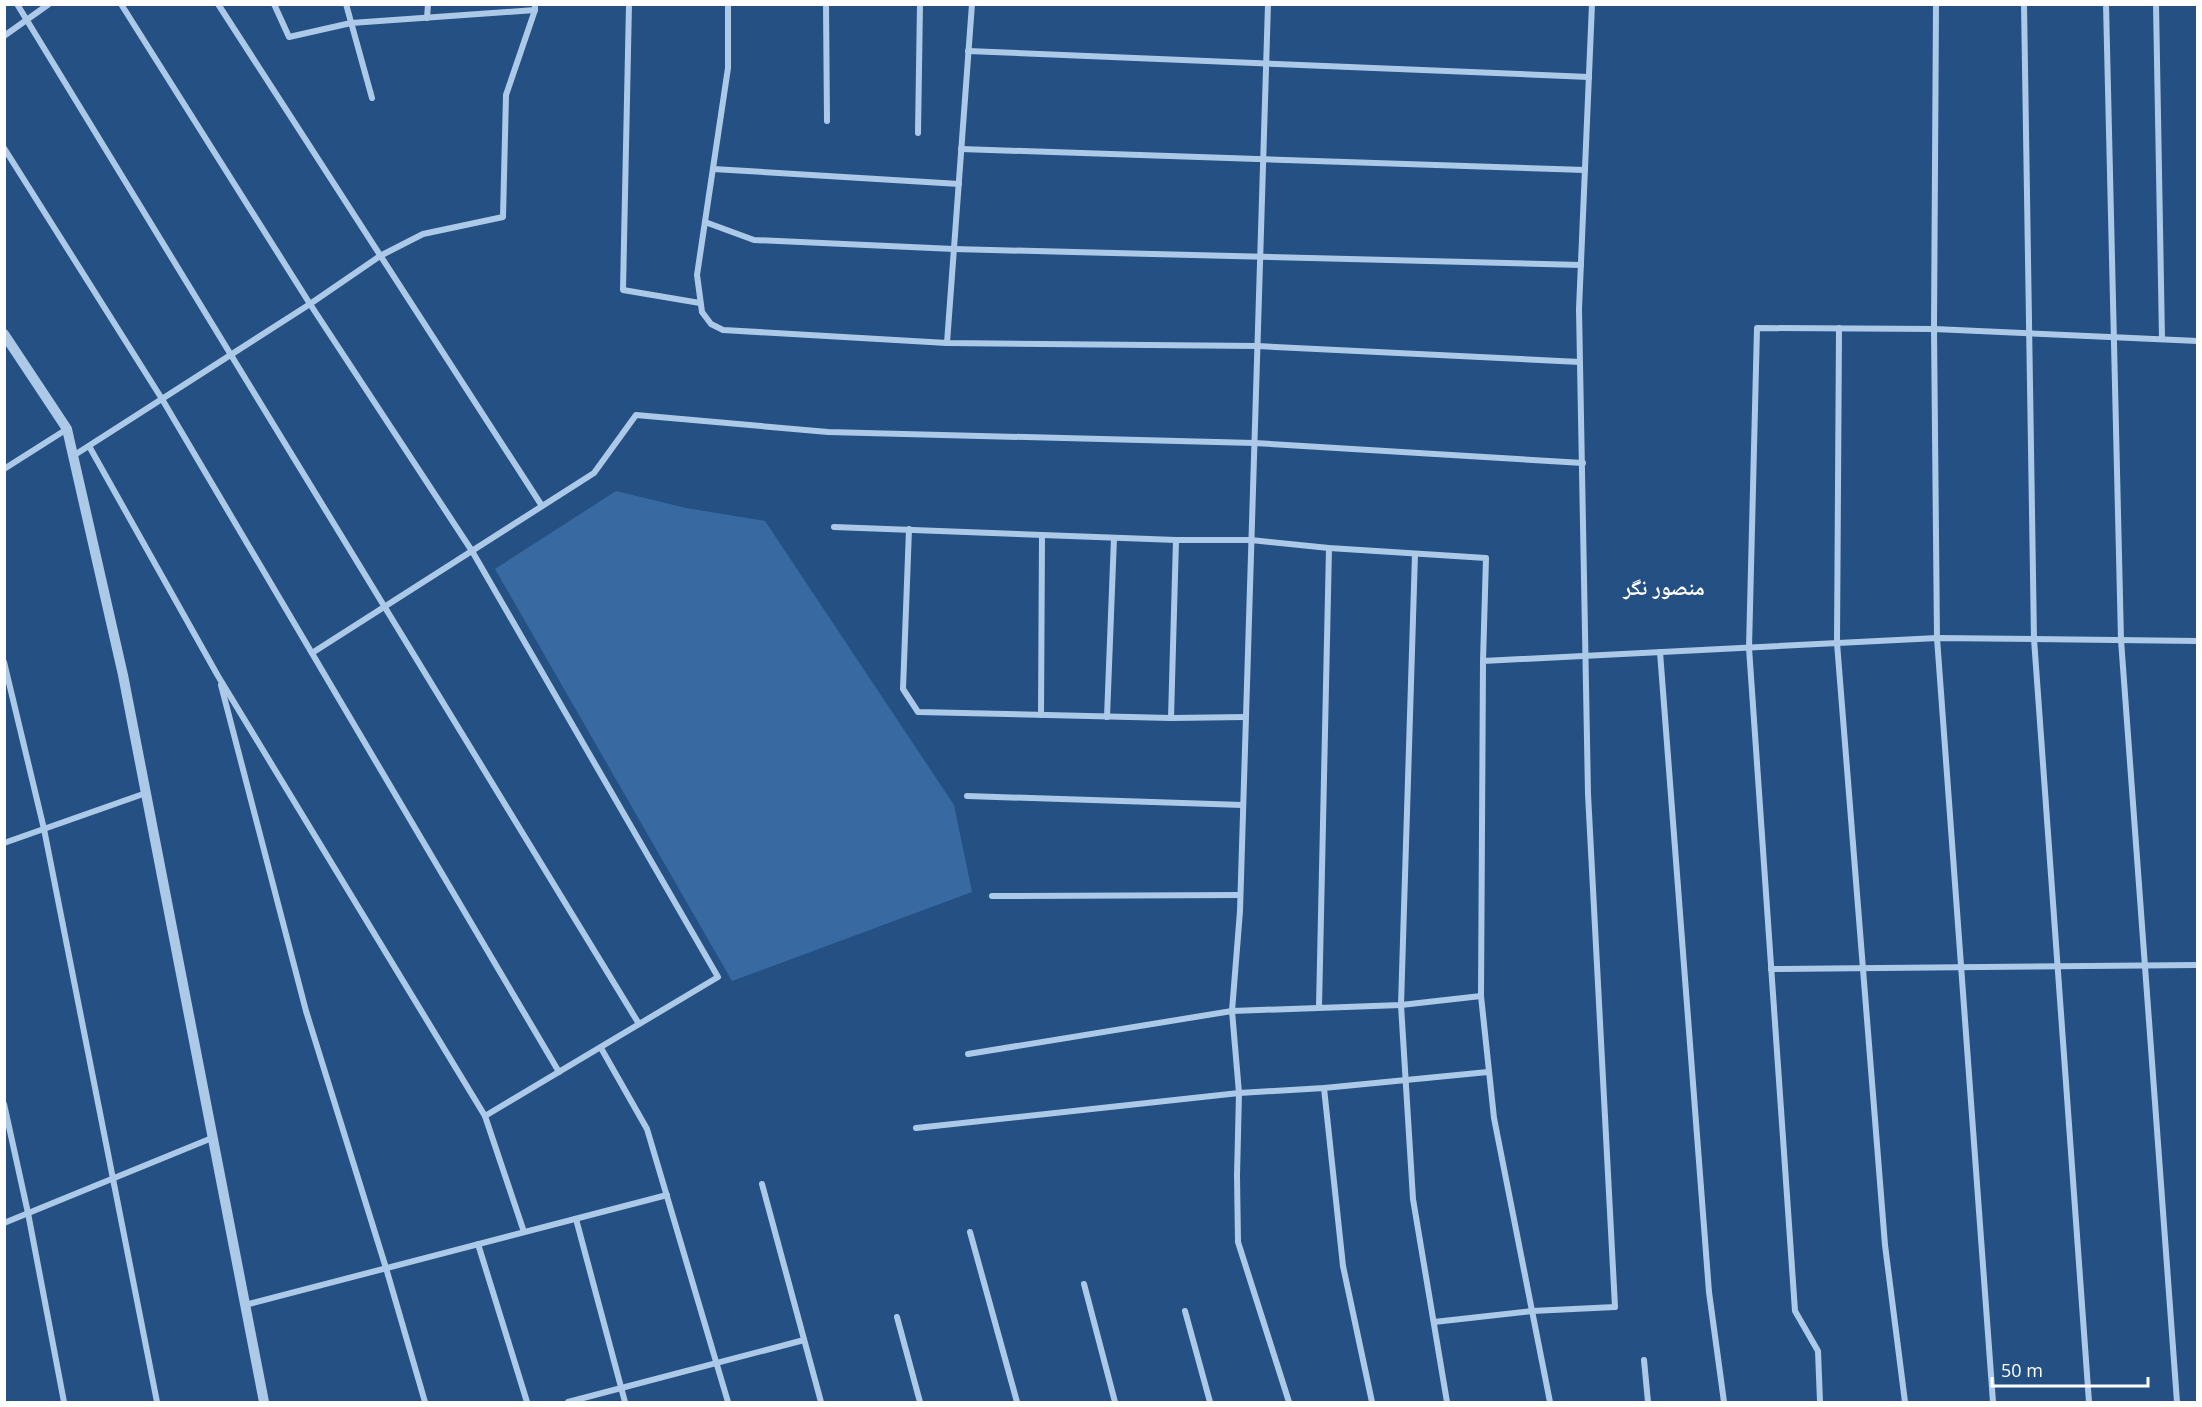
<svg xmlns="http://www.w3.org/2000/svg" width="2202" height="1407" font-family="'Open Sans','Noto Naskh Arabic',sans-serif">
	<rect width="100%" height="100%" fill="#245084"/>
	<path fill="#386aa1" d="M616,491l70,17 79,13 189,284 18,87 -240,89 -237,-412z"/>
	<g fill="none" stroke-linecap="round" stroke-linejoin="round">
		<g stroke="#adc9e8" stroke-width="6">
			<path d="M17,4l622,1020"/>
			<path d="M121,4l189,300 162,247 246,426 -233,139"/>
			<path d="M218,4l324,502"/>
			<path d="M274,4l15,33 62,-14 184,-13"/>
			<path d="M346,4l26,94"/>
			<path d="M629,4l-6,286 77,13"/>
			<path d="M728,4v64l-31,207 5,37 9,12 12,6 224,13"/>
			<path d="M826,4l1,117"/>
			<path d="M972,4l-25,339 310,3 323,16"/>
			<path d="M1268,4l-28,907 -8,100 7,82 -2,83 1,66 51,160"/>
			<path d="M1936,4l-2,325 3,309 56,764"/>
			<path d="M2024,4l10,635 55,763"/>
			<path d="M2106,4l15,636 56,762"/>
			<path d="M2156,4l6,335"/>
			<path d="M427,18l1,-14"/>
			<path d="M4,36l45,-32"/>
			<path d="M968,51l621,26"/>
			<path d="M918,133l2,-129"/>
			<path d="M4,148l158,251 397,673"/>
			<path d="M961,149l624,21"/>
			<path d="M713,169l246,15"/>
			<path d="M705,222l49,18 200,9 627,16"/>
			<path d="M1839,328l-2,315 48,602 20,157"/>
			<path d="M89,446l129,230 267,440 39,116"/>
			<path d="M73,456l237,-152 70,-48 43,-22 80,-17 3,-122 29,-85v-6"/>
			<path d="M4,469l63,-40"/>
			<path d="M834,527l342,13h75l78,8 157,10 -3,103"/>
			<path d="M909,529l-6,160 15,23 253,6 75,-1"/>
			<path d="M1415,554l-14,451 12,194 34,203"/>
			<path d="M1660,652l49,640 15,110"/>
			<path d="M312,653l282,-180 42,-58 192,17 426,11 329,20"/>
			<path d="M4,662l40,167 113,573"/>
			<path d="M221,685l85,326 80,257 39,134"/>
			<path d="M1041,715l1,-180"/>
			<path d="M1107,717l7,-179"/>
			<path d="M1171,718l5,-178"/>
			<path d="M967,796l276,9"/>
			<path d="M4,843l142,-50"/>
			<path d="M992,896l248,-1"/>
			<path d="M1771,969l427,-4"/>
			<path d="M1319,1007l10,-459"/>
			<path d="M601,1048l46,81 81,273"/>
			<path d="M968,1054l264,-43 169,-6 80,-9"/>
			<path d="M1324,1088l19,178 29,136"/>
			<path d="M4,1104l24,109 36,189"/>
			<path d="M916,1128l323,-35 85,-5 164,-16"/>
			<path d="M762,1184l59,218"/>
			<path d="M576,1219l49,183"/>
			<path d="M4,1223l208,-85"/>
			<path d="M970,1232l47,170"/>
			<path d="M478,1244l49,158"/>
			<path d="M1084,1284l31,118"/>
			<path d="M245,1305l422,-110"/>
			<path d="M1185,1311l25,91"/>
			<path d="M897,1317l23,85"/>
			<path d="M1434,1322l98,-11 83,-4 -27,-513 -9,-485 13,-305"/>
			<path d="M1644,1360l4,42"/>
			<path d="M568,1402l236,-62"/>
			<path d="M1550,1402l-56,-284 -13,-122 2,-335 454,-23 261,3"/>
			<path d="M1820,1402l-2,-51 -23,-40 -46,-663 8,-320 177,1 264,12"/>
		</g>
		<path stroke="#adc9e8" stroke-width="10" d="M4,334l63,95 56,246 141,727"/>
	</g>
	<g text-anchor="middle" dominant-baseline="central" stroke-width="4.5" stroke-linejoin="round" paint-order="stroke">
		<g font-size="21" font-weight="bold" fill="#fff" stroke="#245084">
			<text x="1664" y="587">منصور نگر</text>
		</g>
	</g>
	<rect width="2202" height="1407" fill="none" stroke="#ffffff" stroke-width="12"/>
	<path d="M1992 1377v9h156v-9" fill="none" stroke="#ffffff" stroke-width="3"/>
	<text x="2001" y="1377" font-size="18" fill="#ffffff" stroke="#245084" stroke-width="4.5" paint-order="stroke">50 m</text>
</svg>
